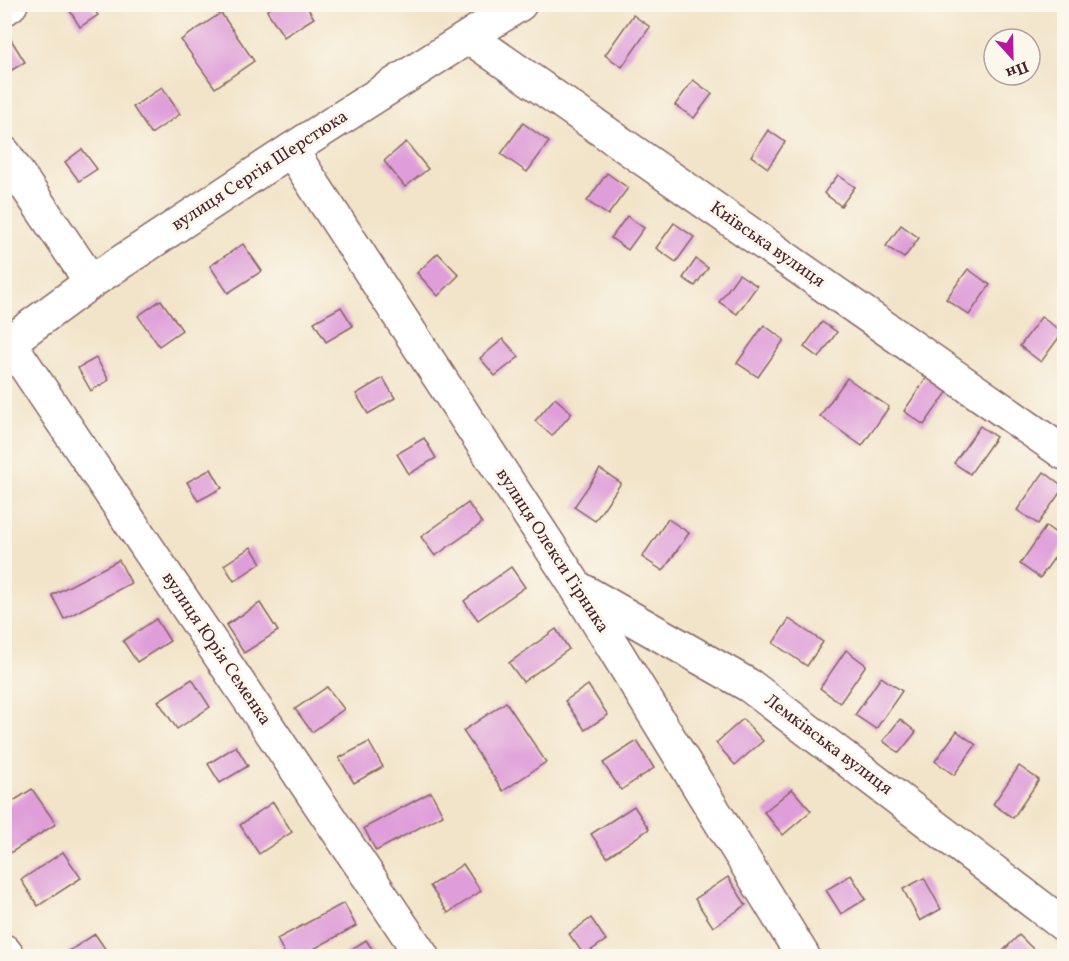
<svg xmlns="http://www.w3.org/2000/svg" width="1069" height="961" font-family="Vollkorn,serif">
	<rect width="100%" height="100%" fill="#fbf7ec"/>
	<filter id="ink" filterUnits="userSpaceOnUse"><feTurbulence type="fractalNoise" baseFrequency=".0167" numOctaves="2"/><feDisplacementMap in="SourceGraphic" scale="12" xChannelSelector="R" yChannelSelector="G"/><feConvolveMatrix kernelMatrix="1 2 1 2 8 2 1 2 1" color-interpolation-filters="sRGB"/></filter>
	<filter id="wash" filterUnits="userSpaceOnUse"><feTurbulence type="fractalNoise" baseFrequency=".008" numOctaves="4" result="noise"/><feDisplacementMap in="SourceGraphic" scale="24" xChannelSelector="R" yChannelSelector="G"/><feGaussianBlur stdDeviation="1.35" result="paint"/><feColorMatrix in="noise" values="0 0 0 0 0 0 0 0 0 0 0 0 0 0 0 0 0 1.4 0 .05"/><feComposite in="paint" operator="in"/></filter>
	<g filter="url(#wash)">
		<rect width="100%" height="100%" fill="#f2e4c9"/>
		<g id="blocks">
			<g fill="#df9ed9">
				<path d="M276,4h29l9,14 -30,19 -17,-26z"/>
				<path d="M69,5h21l8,10 -18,12 -13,-21z"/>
				<path d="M221,13l33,48 -39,27 -34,-48z"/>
				<path d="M633,15l17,12 -28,40 -17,-12z"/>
				<path d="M10,38l15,24 -18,11 -3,-3v-28z"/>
				<path d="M693,80l19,14 -18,24 -19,-13z"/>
				<path d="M162,87l18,27 -29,20 -18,-27z"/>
				<path d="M523,123l26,19 -22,30 -26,-18z"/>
				<path d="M768,130l17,12 -17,26 -17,-12z"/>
				<path d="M406,142l22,27 -23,18 -21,-26z"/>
				<path d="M82,149l15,20 -18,12 -14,-19z"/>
				<path d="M607,173l21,15 -20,27 -21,-14z"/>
				<path d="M838,175l17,12 -14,19 -17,-13z"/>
				<path d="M627,216l17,12 -16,22 -17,-12z"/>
				<path d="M674,223l20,14 -18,25 -20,-14z"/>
				<path d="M901,225l18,13 -15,20 -18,-12z"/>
				<path d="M243,244l19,27 -34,22 -18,-27z"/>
				<path d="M438,253l21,22 -21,21 -21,-23z"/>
				<path d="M696,259l12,9 -13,18 -12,-8z"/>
				<path d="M968,269l22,16 -21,30 -23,-16z"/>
				<path d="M739,274l18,12 -20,28 -18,-12z"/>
				<path d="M161,300l21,30 -23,16 -21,-30z"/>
				<path d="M341,307l12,19 -27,16 -12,-20z"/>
				<path d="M1041,317l22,15 -22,30 -21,-16z"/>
				<path d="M822,322l15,10 -18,26 -15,-11z"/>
				<path d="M764,325l20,15 -26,37 -21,-14z"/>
				<path d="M503,339l16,18 -24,19 -15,-18z"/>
				<path d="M96,358l13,22 -18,11 -13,-23z"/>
				<path d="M927,377l21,14 -24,34 -20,-14z"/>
				<path d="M383,378l12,20 -27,16 -12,-20z"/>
				<path d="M847,378l42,29 -27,39 -42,-30z"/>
				<path d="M555,398l17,15 -20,23 -17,-15z"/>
				<path d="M980,426l16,11 -26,37 -16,-11z"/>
				<path d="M424,438l12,20 -27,16 -12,-20z"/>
				<path d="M211,469l11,19 -24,13 -11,-19z"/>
				<path d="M600,469l21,14 -26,38 -21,-14z"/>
				<path d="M1044,472l20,15 -26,37 -21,-14z"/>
				<path d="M468,503l14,20 -47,33 -14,-19z"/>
				<path d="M668,519l21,14 -26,38 -21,-14z"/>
				<path d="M1046,526l18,13v5l-24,34 -20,-14z"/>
				<path d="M251,547l10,16 -27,18 -10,-16z"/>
				<path d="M119,560l12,23 -67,36 -12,-24z"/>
				<path d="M511,567l14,20 -47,33 -14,-19z"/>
				<path d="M260,603l18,28 -34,22 -18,-28z"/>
				<path d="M156,619l14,22 -33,21 -14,-21z"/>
				<path d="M789,619l34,23 -16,24 -34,-23z"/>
				<path d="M556,629l13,20 -46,33 -14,-19z"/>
				<path d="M846,650l20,15 -26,38 -20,-15z"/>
				<path d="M881,677l21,14 -26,38 -21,-14z"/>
				<path d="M192,679l18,28 -33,22 -19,-28z"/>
				<path d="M588,685l20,30 -23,15 -20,-29z"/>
				<path d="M327,687l17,22 -32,23 -17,-23z"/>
				<path d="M506,702l40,60 -43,29 -40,-60z"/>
				<path d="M743,719l20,22 -28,24 -19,-22z"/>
				<path d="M900,719l16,13 -17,21 -16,-12z"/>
				<path d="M957,731l19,14 -22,30 -19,-14z"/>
				<path d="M637,741l17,27 -33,22 -18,-27z"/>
				<path d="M369,742l14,25 -29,16 -15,-25z"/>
				<path d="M236,746l12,20 -28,17 -12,-19z"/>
				<path d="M1019,766l20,14 -26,38 -20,-14z"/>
				<path d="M32,789l24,35 -52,33v-50z"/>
				<path d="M792,789l19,22 -28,24 -19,-23z"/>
				<path d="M431,792l12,23 -67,36 -12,-23z"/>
				<path d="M273,802l19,30 -33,22 -19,-29z"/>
				<path d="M634,806l15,23 -42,28 -16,-23z"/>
				<path d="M63,852l18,26 -43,28 -17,-26z"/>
				<path d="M463,864l18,27 -33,22 -18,-27z"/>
				<path d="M851,875l15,24 -25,15 -15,-24z"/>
				<path d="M728,877l18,28 -33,22 -18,-28z"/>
				<path d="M924,878l17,31 -21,12 -17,-32z"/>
				<path d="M344,903l12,23 -55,30h-15l-9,-17z"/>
				<path d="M591,918l15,22 -22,15 -15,-21z"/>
				<path d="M95,934l13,19 -6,3h-34l-2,-3z"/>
				<path d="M1019,935l18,18 -3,3h-27l-5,-4z"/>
				<path d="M366,940l11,16h-36z"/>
			</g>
		</g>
	</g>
	<g filter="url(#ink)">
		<use href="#blocks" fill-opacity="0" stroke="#856462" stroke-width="1.5"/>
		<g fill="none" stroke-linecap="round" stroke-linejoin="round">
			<defs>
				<g id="minor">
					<path d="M4,9l7,-5"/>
					<path d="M469,37l595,416"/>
					<path d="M291,150l286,438 226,368"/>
					<path d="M4,153l87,129"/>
					<path d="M9,342l413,614"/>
					<path d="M4,346l87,-64 200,-132 229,-146"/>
					<path d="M578,588l172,98 314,239"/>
					<path d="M4,951l4,5"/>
				</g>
			</defs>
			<use href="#minor" stroke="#856462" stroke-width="36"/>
			<use href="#minor" stroke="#fff" stroke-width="33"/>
		</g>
	</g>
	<g text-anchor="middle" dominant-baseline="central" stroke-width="6" stroke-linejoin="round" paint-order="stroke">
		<g font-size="18" fill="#4a1f2b" stroke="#fbf7ec">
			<text transform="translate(260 171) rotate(-33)">вулиця Сергія Шерстюка</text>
			<text transform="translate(767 245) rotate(35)">Київська вулиця</text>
			<text transform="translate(552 551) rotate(57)">вулиця Олекси Гірника</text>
			<text transform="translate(216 649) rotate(56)">вулиця Юрія Семенка</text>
			<text transform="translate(828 745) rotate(37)">Лемківська вулиця</text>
		</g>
	</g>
	<rect width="1069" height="961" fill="none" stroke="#fbf7ec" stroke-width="24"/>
	<g transform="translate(1012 57) rotate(158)"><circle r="28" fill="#fbf7ec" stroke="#b4a19f" stroke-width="1.5"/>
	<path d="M0-4.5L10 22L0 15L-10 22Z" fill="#b5179e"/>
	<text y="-9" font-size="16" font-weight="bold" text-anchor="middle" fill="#4a1f2b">Пн</text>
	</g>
</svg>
